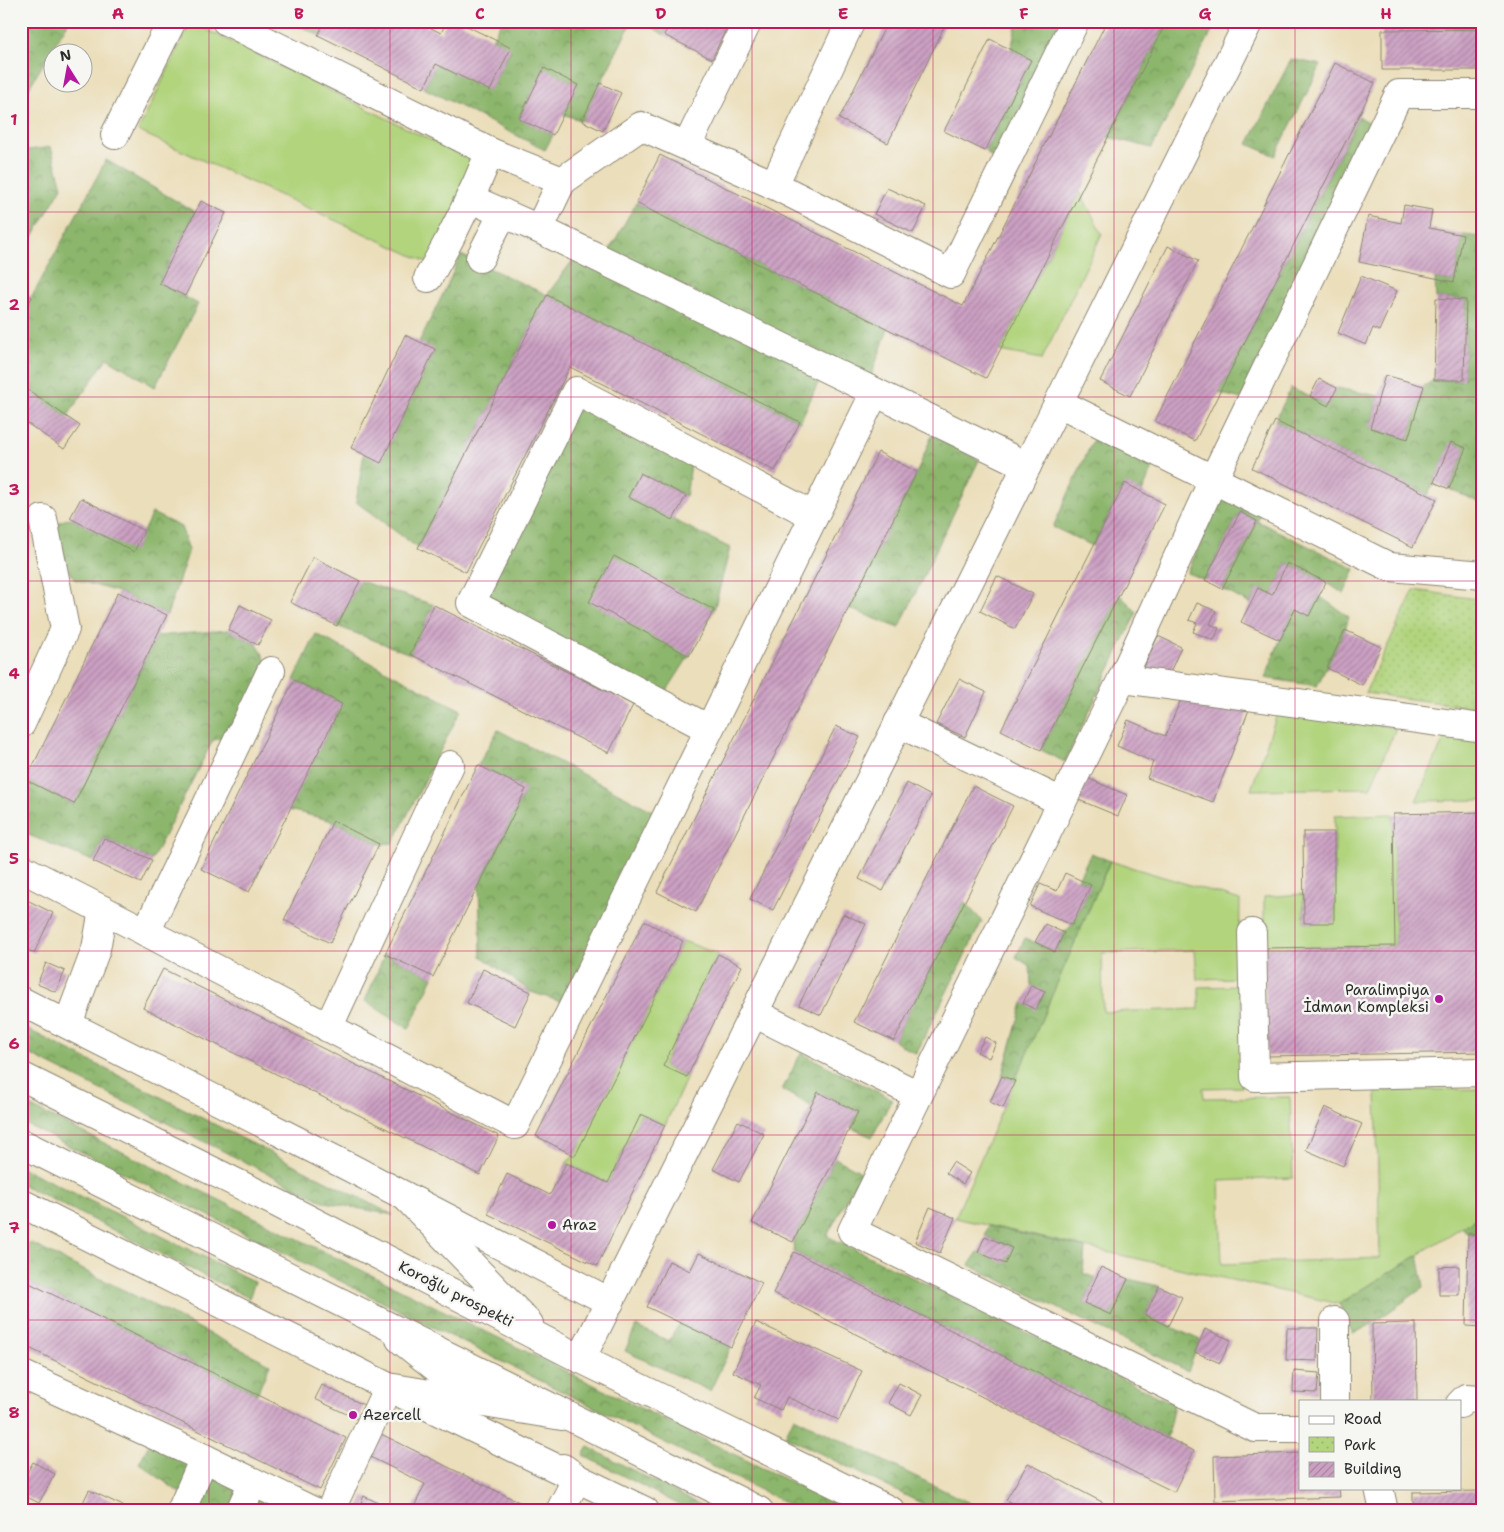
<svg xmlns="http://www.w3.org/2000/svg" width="1504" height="1532" font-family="'Shantell Sans',sans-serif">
	<defs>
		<pattern id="forest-crowns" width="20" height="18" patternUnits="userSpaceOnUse" patternTransform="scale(1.25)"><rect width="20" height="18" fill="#8cb66c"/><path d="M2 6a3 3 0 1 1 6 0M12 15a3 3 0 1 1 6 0" fill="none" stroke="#739459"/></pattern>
		<pattern id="park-dots" width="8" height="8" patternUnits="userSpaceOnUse" patternTransform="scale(1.25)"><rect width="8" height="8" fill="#b1d47d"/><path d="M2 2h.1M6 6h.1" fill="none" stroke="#98b66c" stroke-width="1.8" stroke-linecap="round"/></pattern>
		<pattern id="building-hatch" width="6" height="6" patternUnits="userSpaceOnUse" patternTransform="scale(1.25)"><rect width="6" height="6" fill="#cca0c3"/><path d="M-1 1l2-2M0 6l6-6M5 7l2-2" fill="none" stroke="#a6839f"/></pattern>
	</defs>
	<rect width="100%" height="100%" fill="#f6f6f2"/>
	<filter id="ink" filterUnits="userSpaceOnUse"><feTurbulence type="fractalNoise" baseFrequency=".02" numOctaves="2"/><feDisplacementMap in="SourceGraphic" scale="10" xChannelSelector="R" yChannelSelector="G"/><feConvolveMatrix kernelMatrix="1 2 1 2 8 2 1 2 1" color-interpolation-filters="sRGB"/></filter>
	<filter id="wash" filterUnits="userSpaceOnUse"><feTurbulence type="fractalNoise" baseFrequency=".0096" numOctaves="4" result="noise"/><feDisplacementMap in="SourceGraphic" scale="20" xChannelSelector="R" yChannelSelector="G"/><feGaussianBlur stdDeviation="1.12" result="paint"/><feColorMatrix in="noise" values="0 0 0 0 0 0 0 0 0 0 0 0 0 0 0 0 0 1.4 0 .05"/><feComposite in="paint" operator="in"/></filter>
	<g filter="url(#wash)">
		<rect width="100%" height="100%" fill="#ebdeba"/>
		<g fill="#b1d47d" stroke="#6e8054">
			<path d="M191,22l288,142 -50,99 -291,-132z"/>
			<path d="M1080,192l22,42 -60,125 -42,-8z"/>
			<path d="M1278,711l118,17 -26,60 -119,2z"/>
			<path d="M1446,735l37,6v59l-67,1z"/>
			<path d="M1393,814l2,132 -131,2v-51l39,-3 1,29 30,-1 1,-106z"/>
			<path d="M1110,861l130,39 -1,78 -42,1 -2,-29 -93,3 1,59 96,-3v-22l42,-1 1,101 -39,1 1,10 86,-1 3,81 -74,3 3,83 158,-6 -4,-167 107,-2v125l-144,90 -384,-86z"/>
			<path d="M683,941l35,13 -55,112 24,11 -22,48 -24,-11 -33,69 -42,-20 9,-8z"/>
		</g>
		<g fill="url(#forest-crowns)" stroke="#5c704c">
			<path d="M21,21h48l-48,80z"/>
			<path d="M289,21h36l-7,14z"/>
			<path d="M502,21h130l-50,100 -19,-7 15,-29 -34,-16 -25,49 34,17 -8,15 -121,-62 12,-24 54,26 21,-41 -19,-10z"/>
			<path d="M644,21h27l-7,14z"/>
			<path d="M1017,21h58l-72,147 -18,-17 46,-91 -20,-10z"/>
			<path d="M1167,21h50l-65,127 -44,-11z"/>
			<path d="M1313,21h61l-52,5z"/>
			<rect x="1426" y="21" width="57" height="8"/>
			<path d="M1291,59l30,6 -46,91 -27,-12z"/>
			<path d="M1359,116l16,12 -134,271 -22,-6z"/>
			<path d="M51,147l11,40 -41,70v-106z"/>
			<path d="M106,160l89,52 -36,71 39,21 -43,83 -48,-29 -40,59 -46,-26v-74z"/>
			<path d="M636,203l252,126 -17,47 -262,-125z"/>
			<path d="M1463,235l18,2v266l-32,-14 17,-40 -14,-7 -24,53 -153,-74 16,-33 37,18 9,-18 42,8 -9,32 38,11 16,-53 10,-6h30l2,-80 -30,-2 -1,-20 19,4z"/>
			<path d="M581,249l244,119 -25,54 -253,-127 -129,253 -62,-46 8,-48 17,8 54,-112 -16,-8 23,-46 19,-41 86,40z"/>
			<path d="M576,391l117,61 -7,44 -45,-23 -13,24 102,51 -16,62 -25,46 -30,47 -188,-100z"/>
			<path d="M932,435l47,25 -80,168 -51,-20 69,-136z"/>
			<path d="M1094,438l60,28 -12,26 -18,-8 -31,62 -40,-19z"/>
			<path d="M1224,492l38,19 -5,10 98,48 -11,25 -18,-12 -39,-19 -15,32 -14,-7 -8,16 -28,-15 35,-68 -17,-9 -35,68 -18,-7z"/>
			<path d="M152,513l29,14 8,23 -22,65 -49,-23 -44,-13 -25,-53 21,-8 64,33z"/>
			<path d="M360,581l74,24 -24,49 -73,-28z"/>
			<path d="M1119,594l18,18 -72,150 -24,-12z"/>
			<path d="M1319,596l30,21 -4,13 -28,56 -52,-8 15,-38 15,-31 14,7z"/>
			<path d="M228,630l30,15 13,26 -31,65 -27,4 -61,120 -48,-22 -11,23 -72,-29v-43l5,-9 47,24 84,-168z"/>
			<path d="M316,634l145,76 -68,133 -14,1 -46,-23 -44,-11 53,-106 -48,-24z"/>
			<path d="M498,730l168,88 -92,188 -43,-14 -50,-36 -2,-71 47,-96 -48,-24z"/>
			<path d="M1091,853l19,8 -95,220 -13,-5 21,-73 13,6 9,-17 -14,-7 -1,-19 -14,-9 9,-19 30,14 9,-19 8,-8 19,-40 -13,-6z"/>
			<path d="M964,902l18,19 -66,133 -22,-13z"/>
			<path d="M385,954l48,23 -24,52 -44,-28z"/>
			<path d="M21,1026l372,189 -68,-13 -304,-152z"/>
			<path d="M801,1053l91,46 -20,38 -21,-9 7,-16 -40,-20 -7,14 -29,-16z"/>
			<path d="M21,1102l828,409h-47l-781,-389z"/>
			<path d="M835,1158l26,14 -34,64 347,168 -7,34 -373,-186 -1,-10z"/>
			<path d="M21,1167l234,115 -6,16 -228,-114z"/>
			<path d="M1483,1214v20h-15l-6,-7z"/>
			<path d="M988,1226l97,22 -2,25 12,5 -11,25 26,12 18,-36 31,7 -14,29 55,25 -12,31 -219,-106 9,-13 27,11 7,-15 -27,-12z"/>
			<path d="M30,1243l240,121 -13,30 -236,-115v-20z"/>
			<path d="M1418,1255l6,32 -52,37 -19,10 -14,-30z"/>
			<path d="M680,1323l51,24 -21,44 -85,-40 11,-25 33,15z"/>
			<path d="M794,1417l192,94h-49l-152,-75z"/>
			<path d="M153,1437l154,74h-102l-66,-48z"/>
			<path d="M588,1447l124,64h-21l-108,-56z"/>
		</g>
		<path fill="url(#park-dots)" stroke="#6e8054" d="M1414,590l69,10v25l-11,82 -107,-14z"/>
		<g id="blocks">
			<g fill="url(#building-hatch)">
				<path d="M325,21h92l24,12 6,-12h10l54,27 -21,43 -54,-27 -12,24 -106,-53z"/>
				<path d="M671,21h59l-18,38 -48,-24z"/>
				<path d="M888,21h59l-59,122 -49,-24z"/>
				<path d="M1107,21h60l-181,357 -350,-175 24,-48 303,151z"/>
				<path d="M1483,29v41h-101v-40z"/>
				<path d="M990,39l41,21 -46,91 -41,-20z"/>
				<path d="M1335,63l40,20 -180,358 -40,-20z"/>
				<path d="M544,68l34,17 -25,50 -34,-16z"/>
				<path d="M600,83l21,10 -18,38 -21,-10z"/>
				<path d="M887,188l39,18 -13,27 -39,-19z"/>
				<path d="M201,201l25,12 -41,83 -26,-13z"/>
				<path d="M1404,205l28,5 -3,18 34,7 -9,47 -95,-20 9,-46 33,7z"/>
				<path d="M1168,246l30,15 -68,135 -30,-15z"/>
				<path d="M1361,276l36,15 -18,40 -6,-3 -7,17 -28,-12z"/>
				<path d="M21,291l11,6 -11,20z"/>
				<path d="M547,295l253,127 -25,49 -205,-104 -104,205 -48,-24z"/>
				<path d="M1436,298l30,2 -2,80h-30z"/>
				<path d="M405,335l30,14 -54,114 -30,-15z"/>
				<path d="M1385,375l39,11 -16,53 -38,-11z"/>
				<path d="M1319,379l18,9 -9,18 -18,-10z"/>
				<path d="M24,387l56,39 -16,23 -43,-30v-28z"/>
				<path d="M1275,421l162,78 -24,48 -161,-79z"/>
				<path d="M1451,442l15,6 -17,41 -15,-7z"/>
				<path d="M878,452l39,20 -221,440 -39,-20z"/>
				<path d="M640,473l46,23 -13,24 -45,-23z"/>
				<path d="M1125,483l40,21 -124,246 -40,-20z"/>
				<path d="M81,498l63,33 -10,21 -64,-34z"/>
				<path d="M1240,512l17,9 -35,68 -17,-9z"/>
				<path d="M614,556l100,54 -25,46 -100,-54z"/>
				<path d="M313,557l47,24 -23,45 -47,-24z"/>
				<path d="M1287,563l39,19 -17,34 -14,-7 -15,31 -39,-18 17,-34 14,7z"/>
				<path d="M997,576l36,18 -18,35 -35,-18z"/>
				<path d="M118,592l49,23 -93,189 -48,-24z"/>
				<path d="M1197,603l19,8 -6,13 9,4 -5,12 -21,-8 4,-9 -8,-3z"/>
				<path d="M240,605l31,15 -13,25 -30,-15z"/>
				<path d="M434,605l199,100 -24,48 -199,-99z"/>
				<path d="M1345,630l36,17 -19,38 -35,-17z"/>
				<path d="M1158,636l23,11 -13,30 -24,-10z"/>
				<path d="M959,679l27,13 -21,45 -29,-13z"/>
				<path d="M294,680l48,24 -93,188 -48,-23z"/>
				<path d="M1182,697l68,10 -37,95 -66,-24 6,-16 -36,-16 11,-26 37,16z"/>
				<path d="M836,726l24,11 -87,173 -23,-11z"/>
				<path d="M478,765l48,24 -93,188 -48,-23z"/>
				<path d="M1087,778l40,17 -9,21 -39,-16z"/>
				<path d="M907,783l24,13 -48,95 -24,-12z"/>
				<path d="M973,786l40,20 -119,235 -40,-19z"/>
				<path d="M1483,812v240l-216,4 -3,-108 131,-2 -2,-132z"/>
				<path d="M333,821l46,23 -49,99 -46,-23z"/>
				<path d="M1303,832h31v91h-30z"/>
				<path d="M104,838l48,22 -11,23 -48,-22z"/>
				<path d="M1065,873l26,12 -19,40 -42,-19 10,-22 17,7z"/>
				<path d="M21,897l32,16 -19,40 -13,-7z"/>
				<path d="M843,914l23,10 -45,91 -22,-10z"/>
				<path d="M644,921l39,20 -108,215 -39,-20z"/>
				<path d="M1045,924l19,9 -9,19 -20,-10z"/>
				<path d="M718,954l24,12 -55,111 -24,-11z"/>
				<path d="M46,963l19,8 -9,21 -19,-8z"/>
				<path d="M163,969l336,167 -19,39 -337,-167z"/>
				<path d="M483,969l48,23 -16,34 -48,-23z"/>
				<path d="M1031,985l14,6 -9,19 -13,-7z"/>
				<path d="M985,1037l11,6 -7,15 -12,-6z"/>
				<path d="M1002,1076l13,5 -12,27 -13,-6z"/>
				<path d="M818,1092l40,20 -65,130 -41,-19z"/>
				<path d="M1325,1107l37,17 -19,42 -37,-16z"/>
				<path d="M641,1114l24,11 -68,141 -109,-52 19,-40 43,21 16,-32 42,20z"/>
				<path d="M738,1121l26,13 -25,48 -26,-13z"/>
				<path d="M953,1162l17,11 -7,11 -17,-11z"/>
				<path d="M930,1207l25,11 -15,35 -25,-11z"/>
				<path d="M1468,1234h15v93l-17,-1z"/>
				<path d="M985,1236l27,12 -7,16 -27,-12z"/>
				<path d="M794,1252l400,199 -20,41 -401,-199z"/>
				<path d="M699,1253l63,30 -31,64 -84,-40 22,-46 21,10z"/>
				<path d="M1459,1266v29h-20v-28z"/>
				<path d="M1101,1267l27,12 -17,36 -27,-12z"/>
				<path d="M21,1279l325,159 -26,52 -299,-146z"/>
				<path d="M1159,1286l23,11 -14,29 -23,-11z"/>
				<path d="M756,1322l106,49 -23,49 -52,-23 -6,13 -27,-12 7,-13 -28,-13z"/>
				<path d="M1416,1323l1,78h-44l-1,-77z"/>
				<path d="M1287,1328h31l-1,33 -31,-1z"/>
				<path d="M1205,1329l26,11 -11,23 -25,-11z"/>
				<path d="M1294,1371l25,2 -2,20 -24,-1z"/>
				<path d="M899,1383l23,12 -11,20 -23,-12z"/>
				<path d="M322,1385l42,20 -7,14 -42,-20z"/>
				<path d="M377,1432l154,76 -1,3h-108l-8,-4 11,-23 -59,-29z"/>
				<path d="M1300,1453v35h39l1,9 -125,4 -1,-45z"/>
				<path d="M33,1462l22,12 -16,29 -18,-9v-10z"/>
				<path d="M1028,1463l91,48h-92l-21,-11z"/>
				<path d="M89,1490l45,21h-55z"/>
				<path d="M1483,1491v20h-70v-19z"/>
				<path d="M364,1496l31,15h-38z"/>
			</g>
		</g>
	</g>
	<g filter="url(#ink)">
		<use href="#blocks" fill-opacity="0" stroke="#8b8472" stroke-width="1"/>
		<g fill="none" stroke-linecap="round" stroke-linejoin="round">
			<defs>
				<g id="minor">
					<path d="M226,21l264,131c-18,44 -38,85 -62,126"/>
					<path d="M115,135l57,-114"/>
					<path d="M687,146l61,-125"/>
					<path d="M490,152l72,29 79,-55 133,59 77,-164"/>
					<path d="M562,181l-23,48 488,237"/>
					<path d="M774,185l177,89 124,-253"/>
					<path d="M471,199l68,30"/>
					<path d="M480,258l23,-45"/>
					<path d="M1059,403l331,164 93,8"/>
					<path d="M1122,679l92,-201 185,-384h84"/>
					<path d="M898,723l164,79 60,-123 361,49"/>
					<path d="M21,724l44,-95 -22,-110"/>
					<path d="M709,729l-238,-126 105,-212 238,125"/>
					<path d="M1062,802l-210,429 403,197h45"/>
					<path d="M21,868l125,64 369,193 360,-733"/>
					<path d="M146,932l125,-261"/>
					<path d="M1252,933l3,144 228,-5"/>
					<path d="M21,1001l326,165 263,136"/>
					<path d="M754,1013l164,82"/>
					<path d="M68,1024l28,-75 7,-39"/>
					<path d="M328,1028l122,-263"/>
					<path d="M21,1203l367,184 257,124"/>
					<path d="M1335,1321v80"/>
					<path d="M400,1339l78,62"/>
					<path d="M581,1359l668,-1338"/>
					<path d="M21,1374l183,84 109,53"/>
					<path d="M1460,1404l6,-6 17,1"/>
					<path d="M1379,1488l5,23"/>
					<path d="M181,1511l23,-53"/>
					<path d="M240,1511l13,-29"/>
					<path d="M330,1511l58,-124 174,29"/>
					<path d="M560,1511l17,-33 -14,-10"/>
				</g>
				<g id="major">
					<path d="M21,1076l254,126 306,157 310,152"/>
					<path d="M21,1143l738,368"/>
					<path d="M406,1197l123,127"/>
				</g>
			</defs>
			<use href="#minor" stroke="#8b8472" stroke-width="30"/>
			<use href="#major" stroke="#8b8472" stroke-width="30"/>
			<use href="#minor" stroke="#fff" stroke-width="28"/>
			<use href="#major" stroke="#fff" stroke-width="28"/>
		</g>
	</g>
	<path fill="none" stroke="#c2185b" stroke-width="1" stroke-opacity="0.55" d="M209,21v1490M390,21v1490M571,21v1490M752,21v1490M933,21v1490M1114,21v1490M1295,21v1490M21,212h1462M21,397h1462M21,581h1462M21,766h1462M21,951h1462M21,1135h1462M21,1320h1462"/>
	<g fill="#b5179e" stroke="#f6f6f2" stroke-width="2">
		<circle cx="1439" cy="999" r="5"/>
		<circle cx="552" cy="1225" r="5"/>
		<circle cx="353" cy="1415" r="5"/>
	</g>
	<g text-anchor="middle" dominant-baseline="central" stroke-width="5" stroke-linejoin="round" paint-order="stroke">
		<g font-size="15" fill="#2b2b2b" stroke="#f6f6f2" text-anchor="start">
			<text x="1429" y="990" text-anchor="end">Paralimpiya<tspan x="1429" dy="17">İdman Kompleksi</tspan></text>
			<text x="562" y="1225">Araz</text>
			<text x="363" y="1415">Azercell</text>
		</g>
		<g font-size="15" fill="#2b2b2b" stroke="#f6f6f2">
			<text transform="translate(456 1294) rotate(27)">Koroğlu prospekti</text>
		</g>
	</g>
	<rect width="1504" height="1532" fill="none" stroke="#f6f6f2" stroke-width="55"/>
	<rect x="1299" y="1400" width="162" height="90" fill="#f6f6f2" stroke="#a5a5a2"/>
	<rect x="1309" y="1416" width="25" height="8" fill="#ffffff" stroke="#a5a5a2"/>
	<text x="1344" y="1424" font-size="15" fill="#2b2b2b">Road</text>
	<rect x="1309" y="1437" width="25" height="15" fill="url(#park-dots)" stroke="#a5a5a2"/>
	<text x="1344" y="1450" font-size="15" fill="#2b2b2b">Park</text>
	<rect x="1309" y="1462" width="25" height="15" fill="url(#building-hatch)" stroke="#a5a5a2"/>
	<text x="1344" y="1474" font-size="15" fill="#2b2b2b">Building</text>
	<g transform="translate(68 68) rotate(349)"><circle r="24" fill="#f6f6f2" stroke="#a5a5a2"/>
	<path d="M0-4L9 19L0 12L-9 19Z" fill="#b5179e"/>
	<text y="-8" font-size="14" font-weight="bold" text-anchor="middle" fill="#2b2b2b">N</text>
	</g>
	<rect x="28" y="28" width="1448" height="1476" fill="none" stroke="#c2185b" stroke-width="2"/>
	<g font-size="16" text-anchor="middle" font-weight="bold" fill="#c2185b">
		<text x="118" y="19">A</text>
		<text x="299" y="19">B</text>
		<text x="480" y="19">C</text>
		<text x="661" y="19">D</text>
		<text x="843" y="19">E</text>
		<text x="1024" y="19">F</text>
		<text x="1205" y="19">G</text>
		<text x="1386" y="19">H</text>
		<text x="14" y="125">1</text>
		<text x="14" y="310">2</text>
		<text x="14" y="495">3</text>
		<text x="14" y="679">4</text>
		<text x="14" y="864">5</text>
		<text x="14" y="1049">6</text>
		<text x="14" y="1233">7</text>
		<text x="14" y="1418">8</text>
	</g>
</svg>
